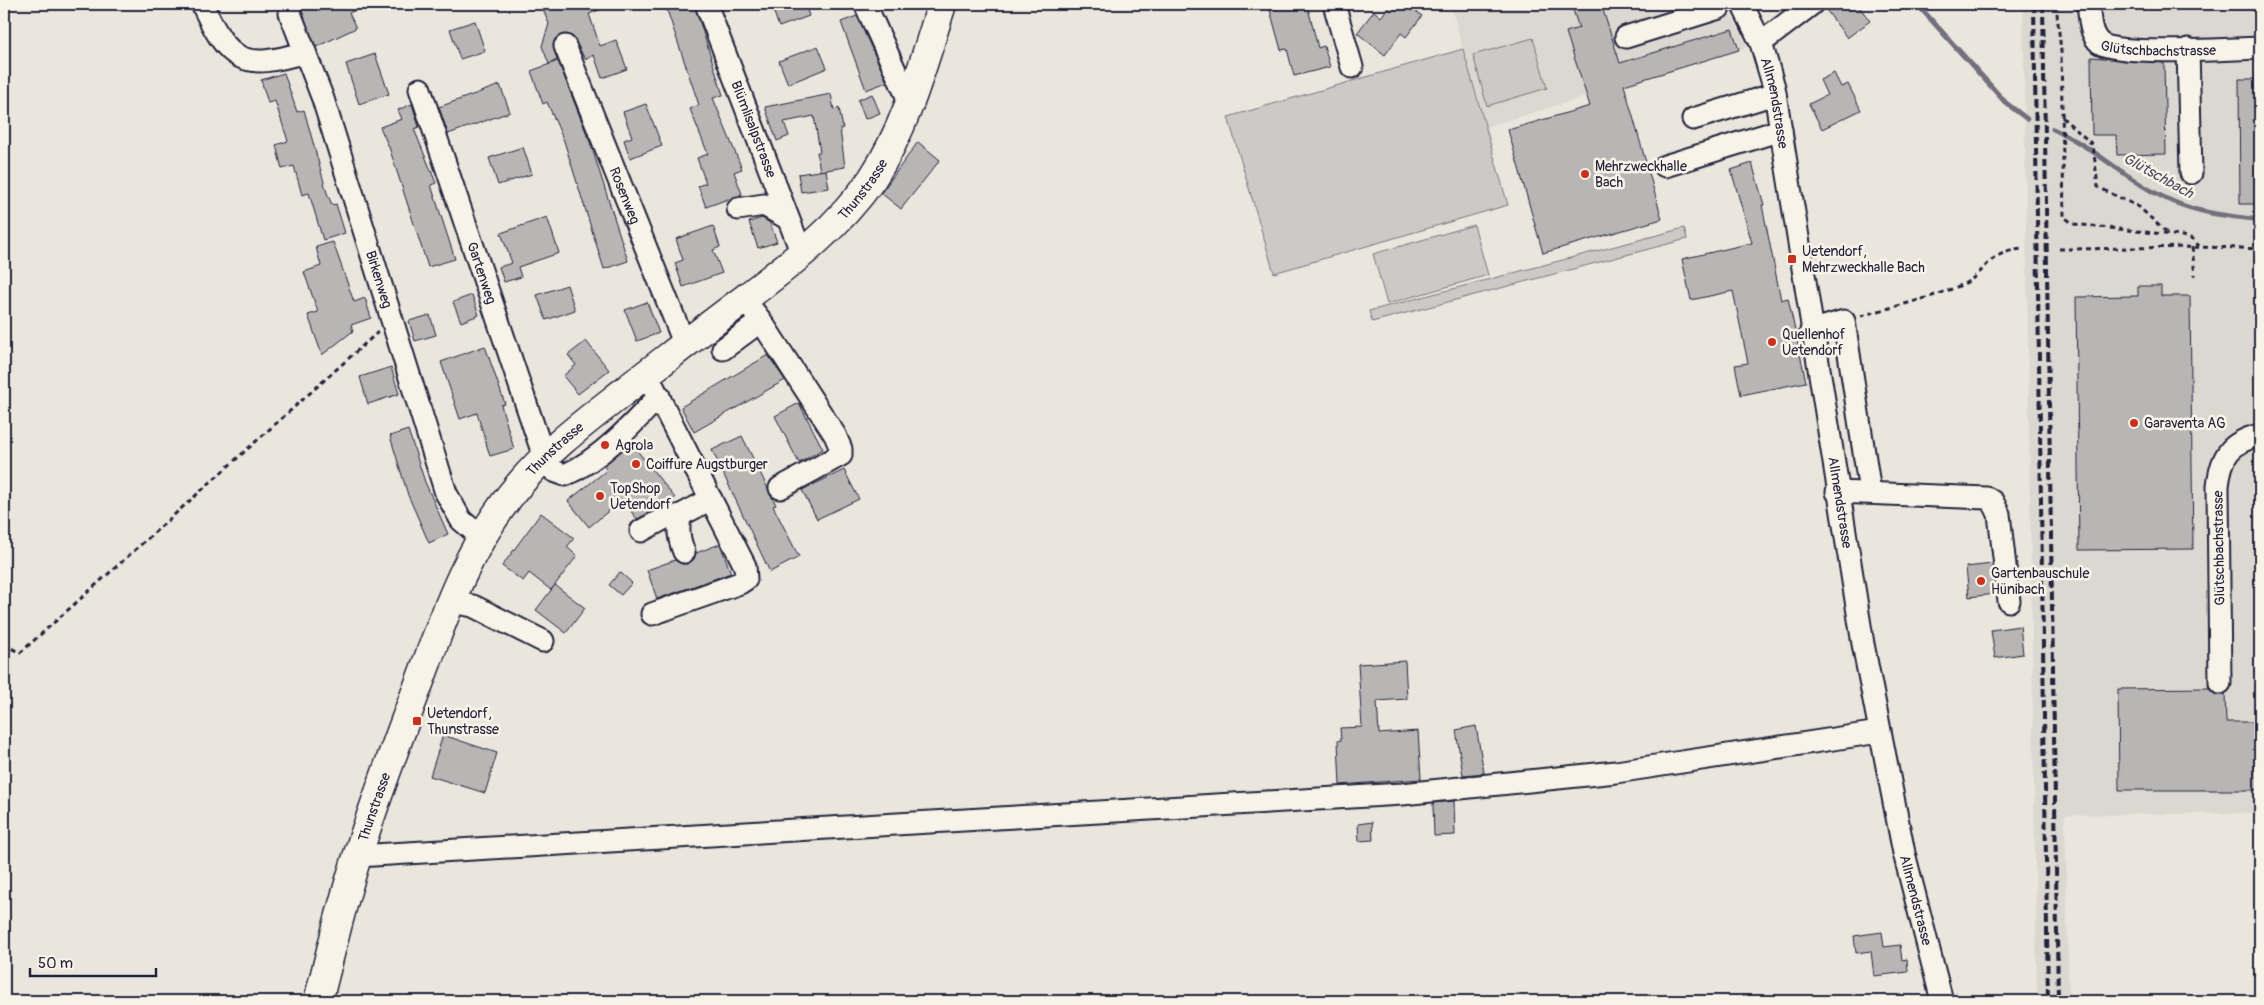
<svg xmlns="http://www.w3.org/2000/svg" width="2264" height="1005" font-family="Pangolin,sans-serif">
	<rect width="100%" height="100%" fill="#eae6de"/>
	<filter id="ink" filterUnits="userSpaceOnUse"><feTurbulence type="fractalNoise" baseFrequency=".02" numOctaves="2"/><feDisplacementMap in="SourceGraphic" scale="10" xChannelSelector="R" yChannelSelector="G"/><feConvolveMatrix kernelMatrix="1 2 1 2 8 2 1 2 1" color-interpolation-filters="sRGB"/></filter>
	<g filter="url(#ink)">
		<g fill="#dbd8d2">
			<path d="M1450,4h276l22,43 -262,80z"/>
			<path d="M2023,4h237v809l-195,2 4,186h-32z"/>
		</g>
		<g fill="#cdc9c6" stroke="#787680">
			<path d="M1533,38l14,50 -60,18 -14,-51z"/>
			<path d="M1463,49l45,156 -234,68 -46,-156z"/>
			<path d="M1474,225l14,50 -101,29 -14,-50z"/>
			<path d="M1684,228l3,11 -315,83 -3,-11z"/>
		</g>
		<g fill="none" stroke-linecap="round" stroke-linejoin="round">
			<g stroke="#716f7b" stroke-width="5">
				<path d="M1917,4l89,99 21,16"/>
				<path d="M2053,129c43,19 78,55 121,73 28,12 57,14 86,18"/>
			</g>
		</g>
		<g fill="#b8b6b5" stroke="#22223b">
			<path d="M298,4h72l-21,9 7,15 -40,19z"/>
			<path d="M541,4h73l-25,10 11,32 16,-6 11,29 -25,9 -8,-23 -9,4 -12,-22 -7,-3 -11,5 -2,6 4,15 -8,4 -7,-18 7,-22z"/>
			<path d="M665,4h29l29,91 -10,3 29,71 -8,3 8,22 -36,13 -8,-21 8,-3 -9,-25 11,-4 -18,-45 9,-4z"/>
			<path d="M771,4h34l4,12 -30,11z"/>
			<path d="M1294,4h13l11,44 6,-2 6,21 -36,9 -7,-27 -6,1 -11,-40z"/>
			<path d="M1391,4h16l15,12 -16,21 -5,-4 -16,22 -28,-22 17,-22 7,6z"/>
			<path d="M1571,4h30l19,59 112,-34 7,21 -115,35 38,134 -119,34 -35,-123 82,-24 -24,-74 13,-4z"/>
			<path d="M1824,4h33l13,17 -23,17 -23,-31z"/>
			<path d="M857,16l30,66 -21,8 -25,-68z"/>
			<path d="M475,21l10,30 -25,8 -10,-30z"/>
			<path d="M818,46l9,22 -39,16 -9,-23z"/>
			<path d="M375,54l14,40 -30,10 -13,-40z"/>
			<path d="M2091,57l73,6 2,91 -49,1 -1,-20h-24z"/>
			<path d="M558,61l32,81 38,119 -24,8 -40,-128 -17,-39 -4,2 -12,-33z"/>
			<path d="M284,73l13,39 7,-2 23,83 5,12 4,-1 9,29 -22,7 -14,-47 -7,2 -8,-29 -12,3 -6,-24 12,-4 -13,-40 -7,2 -7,-23z"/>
			<path d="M1834,73l7,14 7,-3 13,26 -39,19 -13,-25 18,-9 -7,-15z"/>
			<path d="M2239,79h21v125h-20z"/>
			<path d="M500,85l10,27 -62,22 -9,-27z"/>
			<path d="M831,94l3,16 5,-2 4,20 -3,1 5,38 -25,4 -3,-19h3l-6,-36 -30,6 5,14 -12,5 -12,-34z"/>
			<path d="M872,94l8,19 -15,6 -7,-19z"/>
			<path d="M412,104l7,23 -5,2 22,54 -5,2 24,74 -27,8 -39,-120 -9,-20 22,-8 -4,-9z"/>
			<path d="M646,104l16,42 -32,12 -6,-18 8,-3 -9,-25z"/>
			<path d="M918,142l22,18 -39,49 -20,-16z"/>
			<path d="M523,147l9,27 -34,11 -9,-27z"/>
			<path d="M1752,163l12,42h-2l19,95 7,-2 18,84 -65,13 -6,-30 13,-2 -15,-72 -42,9 -9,-41 70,-16 -21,-73z"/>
			<path d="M826,170l3,18 -28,4 -3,-18z"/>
			<path d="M547,217l12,36 -41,14 3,10 -17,5 -5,-15 13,-4 -11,-30z"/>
			<path d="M762,218l8,5 7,19 -19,6 -9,-26z"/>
			<path d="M713,226l7,21 -7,3 9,23 -39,14 -8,-24 8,-3 -7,-21z"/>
			<path d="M333,242l21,60 11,-4 6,20 -20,7 2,6 -31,24 -14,-40 10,-3 -14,-40 17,-6 -5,-19z"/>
			<path d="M567,285l8,25 -29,10 -9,-25z"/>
			<path d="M2138,286h23v10h29l3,253 -114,1 -3,-253 62,-1z"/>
			<path d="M472,295l7,20 -18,7 -8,-20z"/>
			<path d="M647,302l12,31 -22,8 -12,-31z"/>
			<path d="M430,315l6,20 -21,6 -6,-20z"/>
			<path d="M586,341l23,29 -31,24 -15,-18 13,-11 -8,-10z"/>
			<path d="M485,346l20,58 -4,1 13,44 -24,7 -13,-43 -17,6 -19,-57z"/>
			<path d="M768,355l17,25 -91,52 -13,-25z"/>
			<path d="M391,367l8,27 -31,10 -8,-27z"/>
			<path d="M799,403l24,46 -24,14 -24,-47z"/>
			<path d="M408,430l17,52 23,52 -19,9 -21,-48 -18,-59z"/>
			<path d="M742,436l34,69 -3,1 26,51 -29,15 -58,-122z"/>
			<path d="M631,443l44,55 -9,7 -29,14 -15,-19 -33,27 -21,-26 39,-31 -4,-4z"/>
			<path d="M844,470l15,29 -42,20 -15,-29z"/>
			<path d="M541,513l33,25 -7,9 10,9 -26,34 -22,-17 -6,8 -21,-15z"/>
			<path d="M720,544l11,29 -74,26 -10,-29 28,-10 7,4h6l6,-5 2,-6z"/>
			<path d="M1992,564l4,30 -27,3 -3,-30z"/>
			<path d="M620,572l12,11 -11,12 -12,-10z"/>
			<path d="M555,585l30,23 -19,25 -30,-23z"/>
			<path d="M2020,626l3,28 -28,4 -4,-28z"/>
			<path d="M1405,661l2,38 -30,2 2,33 39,-3 3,48 -81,6 -2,-44 3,-1 -1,-12 22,-1 -4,-63z"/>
			<path d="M2209,688l5,6h11l1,28h34v68h-141l-1,-101z"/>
			<path d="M1476,726l8,47 -21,2 -7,-45z"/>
			<path d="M443,735l54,18 -12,40 -55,-17z"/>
			<path d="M1454,801l1,34 -21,1 -1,-33z"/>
			<path d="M1372,822l1,18 -14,1 -1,-17z"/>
			<path d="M1882,932l2,15 16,-2 2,15 5,-1 1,13 -34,4 -3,-25 -15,2 -2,-17z"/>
		</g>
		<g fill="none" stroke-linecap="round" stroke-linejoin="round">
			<defs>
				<g id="minor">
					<path d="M202,4c27,58 40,67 103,48"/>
					<path id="s1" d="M706,4l96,250"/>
					<path d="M865,4l45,99"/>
					<path d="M1334,4l18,63"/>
					<path id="s2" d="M1742,4l19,39 13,44 89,557 41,209 38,148"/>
					<path id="s3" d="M2088,4c2,12 1,30 12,39 17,13 133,6 160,5"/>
					<path id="s4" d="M290,13l33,86 123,394 15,27 20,17"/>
					<path d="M1626,37l93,-29 2,-4"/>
					<path d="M1761,43l51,-39"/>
					<path id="s5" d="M565,46l120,299"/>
					<path d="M2188,49l3,124"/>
					<path id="s6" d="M420,89l124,368 10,14 11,4c36,-16 67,-50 94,-79"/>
					<path d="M1693,119l82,-25"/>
					<path d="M1665,166l116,-36"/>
					<path d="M738,209l26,-4 23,13"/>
					<path d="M744,299l17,22 74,114 6,14v6l-61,33"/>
					<path d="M1811,331l33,-10 26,171"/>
					<path d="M723,349l38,-28"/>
					<path d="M1837,492l150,6 6,4 6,12 10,87"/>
					<path d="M641,531l24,-13 16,-3"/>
					<path d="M684,552c-5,-12 -7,-25 -3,-37l30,-16"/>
					<path d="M451,602l22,4 70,35"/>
					<path d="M652,614l88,-31 6,-4 -1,-13 -92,-180"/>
					<path d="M2220,683l-2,-197c3,-30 12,-44 42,-51"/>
					<path d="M357,856l1045,-62 214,-22 263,-40"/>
				</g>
				<g id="major">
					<path id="s7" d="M318,1001c13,-49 24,-99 40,-147 19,-58 40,-115 62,-173 25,-68 50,-139 98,-195 31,-38 71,-67 109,-97 39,-30 77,-60 116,-89 47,-36 95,-72 129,-121 35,-53 51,-115 70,-175"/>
				</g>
			</defs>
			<use href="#minor" stroke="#22223b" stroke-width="25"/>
			<use href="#major" stroke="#22223b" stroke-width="31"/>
			<g stroke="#22223b" stroke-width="3" stroke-dasharray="5 4" stroke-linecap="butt">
				<path d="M2056,4l5,47 3,166 10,7 108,12 11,3 6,7"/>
				<path d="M2062,117l31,28 5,42 41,20 28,26"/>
				<path d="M2192,247l3,29"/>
				<path d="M2059,249c67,0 134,-4 201,0"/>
				<path d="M1861,316c33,-10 69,-17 100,-31 27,-11 23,-33 62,-36"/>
				<path d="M4,644l16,9 358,-321"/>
			</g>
			<use href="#minor" stroke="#f7f3e8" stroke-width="21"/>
			<use href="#major" stroke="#f7f3e8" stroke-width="28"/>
			<g stroke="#22223b" stroke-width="4" stroke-dasharray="8 4" stroke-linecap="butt">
				<path d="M2034,4l14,997"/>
				<path d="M2043,4l15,997"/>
			</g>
		</g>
	</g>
	<g fill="#c8321e" stroke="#f7f3e8" stroke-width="2">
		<circle cx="1585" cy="174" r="5"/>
		<rect x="1787" y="254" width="10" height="10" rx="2.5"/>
		<circle cx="1772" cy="342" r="5"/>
		<circle cx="2134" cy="423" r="5"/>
		<circle cx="605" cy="445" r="5"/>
		<circle cx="636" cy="464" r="5"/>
		<circle cx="600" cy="496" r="5"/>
		<circle cx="1981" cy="581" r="5"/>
		<rect x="412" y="716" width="10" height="10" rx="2.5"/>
	</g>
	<g text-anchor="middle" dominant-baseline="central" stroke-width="5" stroke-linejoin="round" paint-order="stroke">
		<g font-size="14" fill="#22223b" stroke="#f7f3e8">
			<text stroke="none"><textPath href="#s3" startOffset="101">Glütschbachstrasse</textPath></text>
			<text stroke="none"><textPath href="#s2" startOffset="105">Allmendstrasse</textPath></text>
			<text stroke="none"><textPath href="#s1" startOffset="134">Blümlisalpstrasse</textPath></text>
			<text stroke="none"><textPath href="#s7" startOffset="1012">Thunstrasse</textPath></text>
			<text stroke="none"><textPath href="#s5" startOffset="161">Rosenweg</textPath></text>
			<text stroke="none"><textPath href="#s6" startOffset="194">Gartenweg</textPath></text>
			<text stroke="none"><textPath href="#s4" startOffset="281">Birkenweg</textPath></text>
			<text stroke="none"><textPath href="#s7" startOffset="608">Thunstrasse</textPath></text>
			<text stroke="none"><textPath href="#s2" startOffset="510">Allmendstrasse</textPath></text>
			<text transform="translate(2219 548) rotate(-91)">Glütschbachstrasse</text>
			<text stroke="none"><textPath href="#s7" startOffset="202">Thunstrasse</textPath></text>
			<text stroke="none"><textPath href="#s2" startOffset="915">Allmendstrasse</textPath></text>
		</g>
		<g font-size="14" fill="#22223b" stroke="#f7f3e8" text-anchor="start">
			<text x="1595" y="166">Mehrzweckhalle<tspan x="1595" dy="16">Bach</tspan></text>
			<text x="1802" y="251">Uetendorf,<tspan x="1802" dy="16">Mehrzweckhalle Bach</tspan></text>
			<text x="1782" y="334">Quellenhof<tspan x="1782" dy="16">Uetendorf</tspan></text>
			<text x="2144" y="423">Garaventa AG</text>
			<text x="615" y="445">Agrola</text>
			<text x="646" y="464">Coiffure Augstburger</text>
			<text x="610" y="488">TopShop<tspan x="610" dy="16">Uetendorf</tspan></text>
			<text x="1991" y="573">Gartenbauschule<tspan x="1991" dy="16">Hünibach</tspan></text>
			<text x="427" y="713">Uetendorf,<tspan x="427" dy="16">Thunstrasse</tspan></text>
		</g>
		<g font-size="15" font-style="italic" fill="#504f60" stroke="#f7f3e8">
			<text transform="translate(2158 176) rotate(29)">Glütschbach</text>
		</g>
	</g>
	<rect width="2264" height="1005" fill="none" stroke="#f7f3e8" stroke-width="20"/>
	<rect x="10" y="10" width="2244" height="985" fill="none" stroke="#22223b" stroke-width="2" filter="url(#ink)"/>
	<path d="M30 968v8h126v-8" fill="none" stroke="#22223b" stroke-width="2.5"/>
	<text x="38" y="968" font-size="15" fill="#22223b" stroke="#f7f3e8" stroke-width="4" paint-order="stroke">50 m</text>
</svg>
